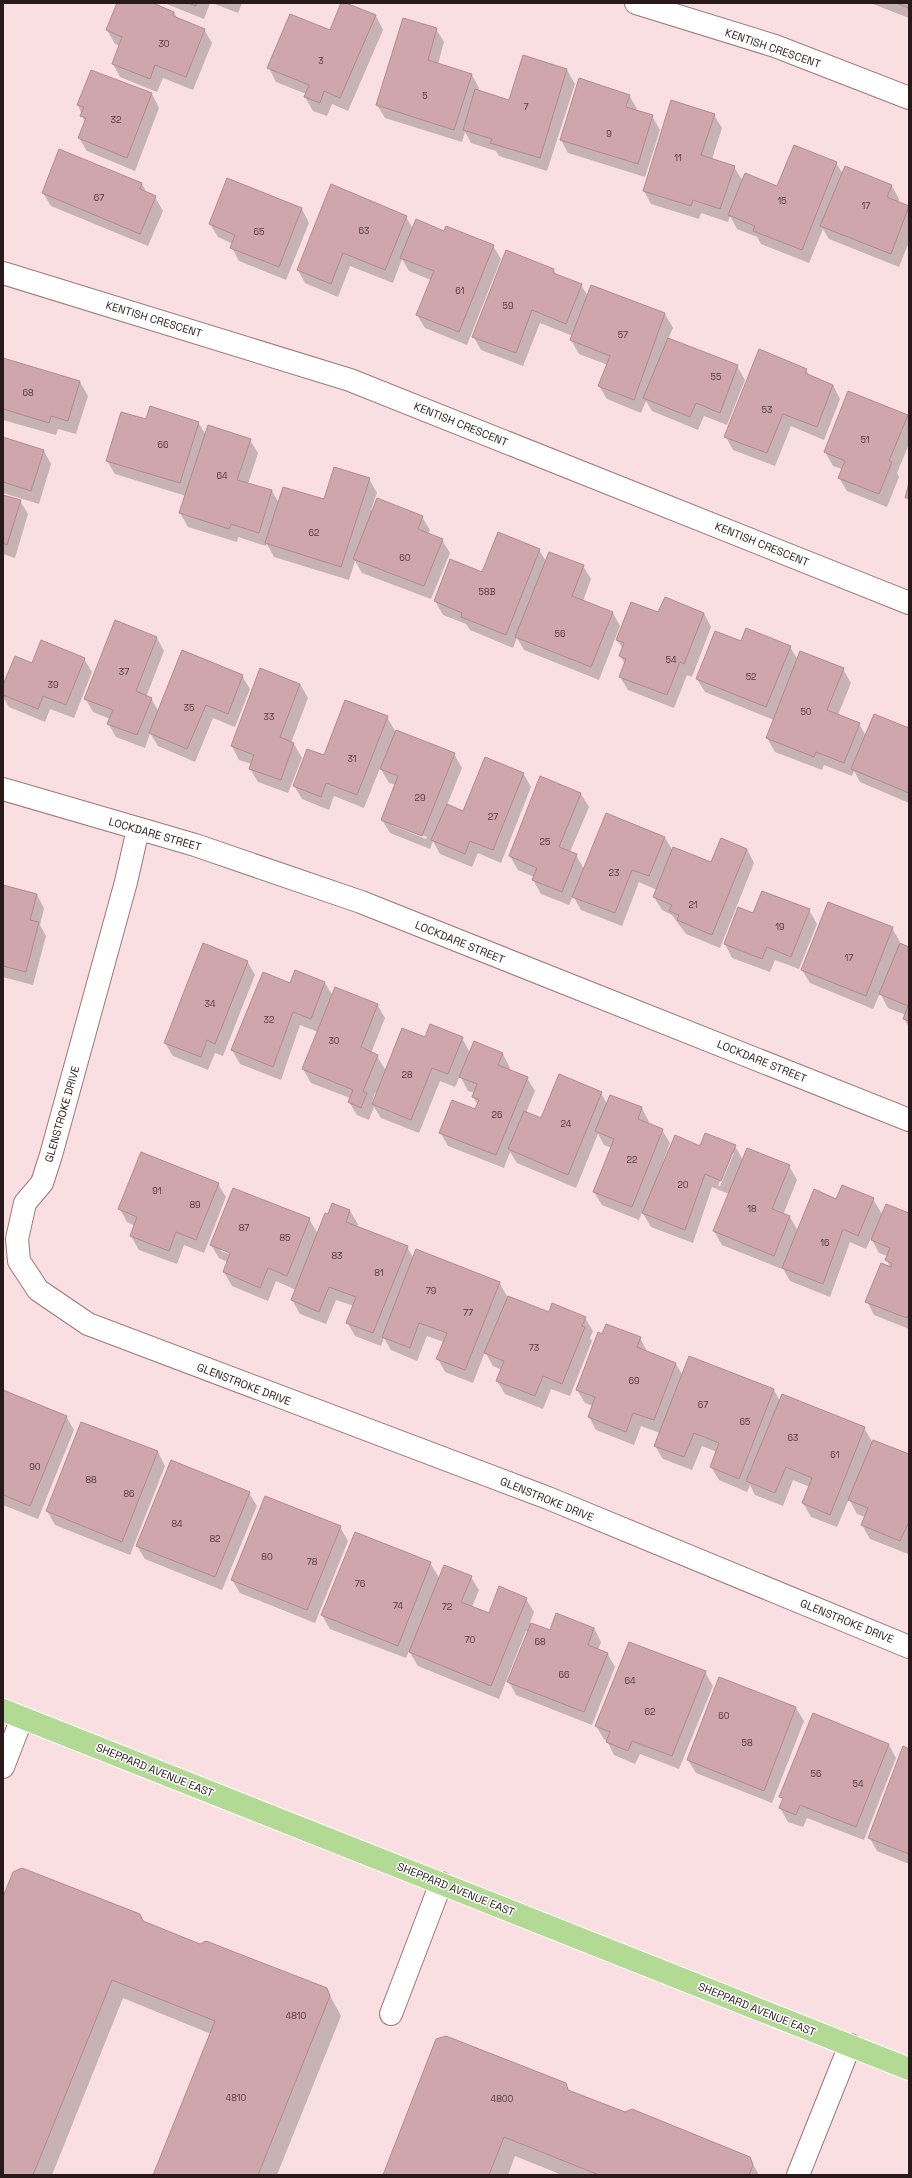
<svg xmlns="http://www.w3.org/2000/svg" width="912" height="2178" font-family="'Space Grotesk',sans-serif">
	<rect width="100%" height="100%" fill="#f9dfe2"/>
	<g fill="#0003" fill-rule="evenodd">
		<path d="M118,3h33l23,9 3,6 27,11 8,14 -19,47 -30,-12 -6,14 -37,-15 -7,-13 7,-18 -5,-2 -8,-14z"/>
		<path d="M164,3h46l-6,16z"/>
		<path d="M212,3h30l-4,10z"/>
		<path d="M342,3l34,13 7,14 -35,81 -16,-7 -5,12 -14,-5 -8,-14 1,-3 -30,-12 -7,-14 61,-37z"/>
		<path d="M873,3h36v15l-36,-14z"/>
		<path d="M436,29l8,13 -6,22 34,11 7,13 -1,3 31,10 15,-45 43,14 8,14 -28,87 -48,-15 -3,-5 -25,-8 -6,-11 -3,10 -77,-24 -8,-13z"/>
		<path d="M91,71l61,23 7,14 -24,63 -48,-20 -8,-13 6,-15 -7,-18z"/>
		<path d="M629,95l8,14 -1,3 16,4 8,14 -15,47 -77,-24 -7,-13zM626,104h2l-3,8z"/>
		<path d="M714,115l8,13 -10,31 22,8 9,14 35,6 58,-24 7,11 3,-7 46,19 7,13 -1,4 11,4v35l-10,25 -70,-28 -6,-10 -14,34 -48,-19 -4,-7 -20,-8 -7,-13 -2,6 -27,-9 -2,6 -48,-15 -7,-13z"/>
		<path d="M60,151l82,33 5,9 8,4 8,14 -15,35 -97,-40 -8,-13z"/>
		<path d="M228,179l74,30 7,14 -23,57 -47,-19 -7,-13 1,-4 -15,-7 -8,-13z"/>
		<path d="M406,217l7,12 80,17 8,13 -34,86 -42,-17 -8,-13 14,-35 -22,-9 -7,-12 -9,24 -43,-17 -12,31 -33,-14 -7,-13z"/>
		<path d="M554,270l3,6 24,9 7,11 4,-10 73,28 8,14 -5,11 69,27 8,14 -18,45 -23,-9 -6,14 -46,-19 -6,-10 -5,12 -34,-14 -8,-13 9,-21 -29,-11 -8,-14 2,-4 -33,-13 -17,43 -42,-16 -8,-14z"/>
		<path d="M3,359l77,23 8,14 -12,38 -18,-5 -2,6 -53,-15z"/>
		<path d="M806,370l4,6 23,9 7,14 -16,41 -33,-14 -16,40 -42,-16 -7,-13z"/>
		<path d="M907,416l2,3v25l-12,29 2,4 -12,30 -40,-16 -8,-13 3,-9 -9,-3 -8,-14z"/>
		<path d="M146,421l52,1 8,13 44,5 8,13 -10,31 24,7 7,12 45,-2 45,-22 8,14 -6,17 51,7 8,13 -2,4 14,6 8,13 -19,46 -69,-26 -7,-12 -6,19 -75,-23 -7,-13 -1,2 -28,-9 -1,5 -49,-15 -8,-14 6,-17 -71,-22 -8,-13z"/>
		<path d="M3,438l41,13 7,13 -12,40 -36,-11z"/>
		<path d="M3,496l17,5 8,13 -13,44 -12,-4z"/>
		<path d="M539,550l7,11 37,5 8,13 -8,22 30,12 7,13 -21,54 -75,-30 -7,-12 -4,10 -43,-18 -4,-6 -23,-9 -8,-14z"/>
		<path d="M704,613l7,14 -19,50 -5,-2 -13,33 -46,-18 -8,-13 5,-13 -5,-8 3,-7 -6,-9z"/>
		<path d="M157,638l7,13 -18,46 5,1 8,14 83,-36 8,13 -15,38 -22,-9 -18,44 -37,-16 -8,-13 -5,15 -29,-11 -8,-14 2,-4 -17,-7 -8,-14z"/>
		<path d="M741,642l49,5 8,13 45,9 8,14 -13,32 21,9 7,12 43,-7v74l-49,-21 -6,-11 -2,5 -28,-11 -2,5 -47,-18 -8,-14 7,-18 -69,-28 -8,-13z"/>
		<path d="M84,659l8,13 -18,46 -24,-9 -5,13 -36,-15 -6,-10v-9l30,-24z"/>
		<path d="M261,669l39,15 8,14 -17,45 3,1 8,14 -14,35 -30,-11 -8,-13 2,-5 -13,-4 -7,-14z"/>
		<path d="M387,717l8,14 59,23 8,14 -15,37 17,7 59,-39 8,14 -30,76 -23,-10 -6,14 -32,-13 -7,-13 -3,8 -40,-16 -8,-13 14,-35 -7,-2 -9,-15 -16,40 -30,-12 -5,14 -27,-11 -8,-13 30,-30zM392,823l35,14 -1,2 -34,-14z"/>
		<path d="M540,778l41,16 8,13 -19,45 6,3 8,14 81,-31 8,13 39,12 35,-14 7,14 -34,85 -34,-14 -14,-19 -10,-5 -8,-13 3,-7 -18,-8 -17,44 -41,-16 -8,-14 -4,9 -28,-11 -8,-14 1,-3 -16,-7 -8,-14z"/>
		<path d="M3,886l34,9 7,13 -4,17 6,11 -13,49 -30,-8z"/>
		<path d="M738,908l16,6 55,-4 8,14 -18,45 -24,-9 -5,12 -38,-14 -7,-14z"/>
		<path d="M892,928l8,14 -1,2 10,4v79l-5,-8 2,-4 -18,-7 -8,-15 -7,16 -63,-26 -8,-13z"/>
		<path d="M247,961l8,14 -32,81 -8,-3 -7,17 -35,-14 -8,-13z"/>
		<path d="M325,983l8,13 44,8 8,14 -14,35 6,3 9,15 40,-33h36l8,15 4,-11 29,12 7,14 -1,3 18,7 8,13 -9,22 15,6 60,-26 6,11 35,4 7,14 -1,2 14,6 8,13 -10,27h1l40,-23 34,-1 8,14 46,6 8,14 -14,35 7,2 8,14 39,-31 36,-1 9,15h27v115l-35,-14 -7,-14 24,-33 -5,-8 1,-4 -8,-3 -8,-15 -5,11 -16,-7 -20,55 -40,-16 -8,-14v2l-60,-24 -8,-14 15,-37 -17,-7 -19,56 -42,-16 -9,-15 -3,8 -37,-15 -8,-13 18,-44 -8,-3 -6,-11 -22,54 -59,-25 -7,-11 -6,16 -56,-22 -8,-14 36,-22 2,-5 -5,-8 2,-4 -7,-2 -8,-15 -5,11 -15,-6 -21,52 -38,-15 -7,-11 -5,13 -12,-5 -8,-13 1,-4 -39,-15 -8,-14 15,-37 -18,-7 -19,55 -41,-16 -8,-14 59,-65zM375,1093l2,1 -4,10 -1,-2zM731,1153h3l-14,33h-2z"/>
		<path d="M218,1184l8,13 -22,56 -20,-8 -7,19 -38,-14 -8,-14 4,-10 -8,-4 -7,-13z"/>
		<path d="M350,1211l8,13 -1,3 50,20 7,12 85,23 9,16 41,16 36,4 8,13 -3,7 2,3 -22,55 -19,-7 -8,20 -38,-15 -8,-13 5,-11 -9,-4 -8,-14 -12,31 -28,-11 -7,-13 6,-17 -17,-6 -10,25 -26,-11 -7,-12 -3,8 -26,-10 -8,-14 7,-16 -18,-6 -10,24 -26,-10 -8,-14 4,-10 -20,-9 -8,20 -36,-15 -8,-14 4,-10 -9,-4 -8,-13 98,-26 9,15 10,-19zM221,1248l14,6v2l-14,-5z"/>
		<path d="M603,1335l37,3 8,15 28,11 7,12 7,-18 84,32 6,11 84,27 9,15 36,13 -1,98 -38,-15 -8,-14 3,-8 -8,-3 -8,-15 -12,28 -26,-10 -8,-14 7,-16 -17,-7 -10,26 -28,-11 -5,-10 -3,7 -28,-12 -8,-13 6,-15 -15,-6 -10,24 -29,-11 -8,-13 5,-13 -19,-7 -7,19 -38,-15 -7,-13 4,-11 -8,-3 -8,-13z"/>
		<path d="M3,1391l63,25 8,14 -36,89 -35,-14z"/>
		<path d="M82,1423l76,29 7,14 -35,89 -75,-30 -8,-14z"/>
		<path d="M249,1493l8,13 -35,84 -77,-31 -8,-13z"/>
		<path d="M340,1527l8,14 -33,82 -75,-30 -8,-13z"/>
		<path d="M430,1563l10,16 31,-2 8,13 -7,17 17,7 37,-15 8,13 -4,11 20,8 44,-3 7,14 -3,8 9,3 8,14 -23,58 -76,-30 -7,-13 19,-50 -2,-1 -27,68 -81,-33 -9,-15 -3,7 -76,-29 -8,-14z"/>
		<path d="M705,1672l8,14 -34,83 -39,-15 -5,10 -21,-9 -7,-14 -3,-2 -8,-13z"/>
		<path d="M796,1708l8,13 -32,82 -76,-30 -8,-13z"/>
		<path d="M889,1745l7,13 -32,82 -57,-22 -4,9 -15,-5 -8,-14 3,-8 -2,-3z"/>
		<path d="M909,1750v114l-32,-13 -8,-14z"/>
		<path d="M3,1900l136,15 5,8 56,22 126,43 15,28 -64,159h-123l57,-141 -88,-36 -71,177h-49z"/>
		<path d="M566,2084l4,8 179,65 10,18h-197l-47,-19 -7,19h-124z"/>
	</g>
	<g fill="#cea6ab" stroke="#b28b90">
		<path d="M117,3h36l21,9 -1,4 32,13 -19,48 -31,-12 -5,14 -38,-15 10,-27 -16,-7z"/>
		<path d="M188,3h9l-1,3z"/>
		<path d="M341,3h5l30,12 -36,83 -16,-7 -4,12 -16,-6 5,-12 -42,-17 23,-54 40,16z"/>
		<path d="M896,3h13v1l-1,4z"/>
		<path d="M403,18l34,10 -9,32 44,14 -18,56 -78,-25z"/>
		<path d="M523,55l44,14 -27,89 -50,-15 2,-4 -29,-9 12,-41 34,11z"/>
		<path d="M91,70l61,23 -25,65 -49,-20 8,-20 -6,-2 4,-9 -7,-2z"/>
		<path d="M579,78l51,17 -4,12 27,8 -15,49 -78,-24z"/>
		<path d="M671,100l44,14 -14,41 34,11 -15,43 -27,-9 -2,6 -48,-15z"/>
		<path d="M794,145l43,17 -35,88 -49,-19 2,-5 -27,-11 17,-42 32,13z"/>
		<path d="M59,149l83,34 -2,6 16,7 -16,38 -98,-41z"/>
		<path d="M845,166l47,19 -5,12 22,9 -18,48 -71,-28z"/>
		<path d="M227,178l75,30 -23,59 -49,-19 5,-13 -26,-11z"/>
		<path d="M331,184l76,32 -22,54 -42,-17 -12,31 -34,-14z"/>
		<path d="M416,219l28,12 2,-5 48,19 -35,87 -43,-17 18,-44 -34,-13z"/>
		<path d="M506,250l48,19 -1,4 29,11 -16,40 -34,-14 -16,43 -44,-16z"/>
		<path d="M591,285l74,28 -31,87 -36,-14 12,-30 -40,-16z"/>
		<path d="M668,338l70,27 -18,48 -24,-10 -6,14 -47,-19z"/>
		<path d="M759,349l48,20 -2,4 28,12 -16,42 -34,-13 -16,39 -43,-16z"/>
		<path d="M3,358l77,23 -12,40 -17,-5 -2,7 -46,-14z"/>
		<path d="M848,391l60,24 -19,46 3,1 -13,32 -41,-16 7,-17 -21,-9z"/>
		<path d="M150,406l49,16 -19,61 -74,-22 15,-49 25,7z"/>
		<path d="M208,425l43,14 -14,41 35,10 -13,43 -28,-9 -2,5 -50,-16z"/>
		<path d="M3,437l41,13 -13,41 -28,-9z"/>
		<path d="M334,467l36,11 -29,89 -76,-24 18,-56 41,12z"/>
		<path d="M909,483v15h-4z"/>
		<path d="M3,495l18,5 -14,45 -4,-2z"/>
		<path d="M377,498l46,18 -5,13 25,10 -19,47 -71,-27z"/>
		<path d="M498,532l42,17 -34,86 -45,-18 1,-4 -28,-12 16,-42 32,13z"/>
		<path d="M549,552l35,13 -12,31 41,16 -22,55 -76,-30z"/>
		<path d="M665,597l39,16 -20,51 -4,-2 -13,33 -48,-18 7,-18 -7,-3 5,-13 -8,-3 15,-38 27,10z"/>
		<path d="M115,620l42,17 -21,54 16,7 -15,37 -30,-11 6,-14 -29,-11z"/>
		<path d="M746,628l45,18 -25,61 -70,-28 19,-48 26,10z"/>
		<path d="M41,640l44,18 -19,47 -23,-9 -5,13 -35,-14v-10l12,-29 17,7z"/>
		<path d="M182,650l61,25 -15,39 -22,-9 -19,44 -38,-16z"/>
		<path d="M800,651l44,17 -17,42 33,13 -16,40 -28,-11 -2,5 -48,-19z"/>
		<path d="M260,668l40,16 -20,53 14,6 -13,37 -32,-11 5,-14 -23,-9z"/>
		<path d="M345,700l43,16 -31,79 -31,-12 -5,14 -28,-11 14,-37 17,6z"/>
		<path d="M874,714l35,14v65l-58,-24z"/>
		<path d="M396,730l59,23 -33,83 -41,-16 17,-44 -18,-7z"/>
		<path d="M485,757l39,16 -31,77 -23,-9 -5,13 -34,-14 16,-36 16,7z"/>
		<path d="M540,776l41,17 -22,54 18,7 -15,38 -30,-12 5,-12 -28,-12z"/>
		<path d="M606,813l59,24 -16,39 -17,-6 -17,43 -43,-16z"/>
		<path d="M721,838l26,11 -35,86 -35,-15 2,-5 -10,-4 3,-6 -19,-8 20,-50 38,15z"/>
		<path d="M3,885l34,9 -7,26 9,2 -13,50 -23,-6z"/>
		<path d="M762,891l48,18 -19,48 -24,-10 -5,12 -38,-15 14,-37 15,6z"/>
		<path d="M828,902l65,25 -27,69 -65,-26z"/>
		<path d="M203,943l45,18 -33,83 -8,-4 -6,17 -37,-14z"/>
		<path d="M900,943l9,4v74l-6,-2 5,-13 -29,-12z"/>
		<path d="M295,970l30,12 -14,37 -18,-7 -20,55 -42,-17 32,-78 27,11z"/>
		<path d="M335,987l43,17 -17,43 17,8 -15,36 4,2 -6,15 -13,-6 5,-12 -51,-21z"/>
		<path d="M430,1024l33,13 -15,37 -16,-6 -21,52 -39,-16 30,-76 23,9z"/>
		<path d="M474,1041l29,12 -5,12 30,12 -32,78 -57,-22 13,-33 23,9 4,-9 -7,-3 5,-13 -18,-7z"/>
		<path d="M559,1074l43,18 -34,83 -60,-26 16,-38 17,7z"/>
		<path d="M610,1095l32,12 -4,12 25,10 -31,78 -39,-15 21,-53 -19,-8z"/>
		<path d="M705,1133l31,12 -15,36 -16,-7 -20,56 -43,-17 33,-78 25,11z"/>
		<path d="M747,1148l43,17 -18,44 18,7 -16,40 -61,-25z"/>
		<path d="M141,1152l78,31 -23,57 -20,-8 -7,19 -39,-15 7,-19 -19,-8z"/>
		<path d="M842,1185l32,13 -16,38 -15,-7 -20,55 -41,-16 32,-79 22,10z"/>
		<path d="M233,1188l77,30 -23,58 -19,-8 -8,20 -37,-16 7,-19 -20,-8z"/>
		<path d="M332,1203l18,7 -4,12 62,24 -35,87 -27,-10 10,-26 -27,-10 -10,25 -28,-12 34,-87 3,1z"/>
		<path d="M886,1204l23,9v101l-2,4 -42,-16 16,-39 10,4 1,-4 -7,-3 5,-12 -19,-8z"/>
		<path d="M416,1249l84,33 -35,88 -29,-11 11,-26 -28,-10 -9,25 -28,-11z"/>
		<path d="M508,1296l41,16 3,-9 34,14 -4,9 3,1 -23,57 -19,-8 -8,20 -39,-15 8,-20 -20,-8z"/>
		<path d="M606,1324l35,13 -4,10 39,16 -22,57 -21,-7 -7,19 -38,-15 7,-20 -19,-7 22,-58 4,2z"/>
		<path d="M689,1356l85,33 -35,90 -29,-12 9,-24 -25,-10 -10,24 -30,-11z"/>
		<path d="M3,1390l64,26 -37,90 -27,-11z"/>
		<path d="M782,1394l83,33 -35,88 -28,-12 10,-25 -26,-11 -11,26 -29,-12z"/>
		<path d="M81,1422l77,29 -36,91 -76,-31z"/>
		<path d="M873,1440l36,14v70h-1l-8,17 -39,-16 7,-17 -20,-8z"/>
		<path d="M171,1460l79,32 -35,85 -79,-31z"/>
		<path d="M265,1496l76,30 -34,84 -76,-30z"/>
		<path d="M355,1532l76,30 -33,84 -77,-31z"/>
		<path d="M444,1565l28,11 -11,26 28,11 10,-27 28,12 -36,88 -82,-34z"/>
		<path d="M556,1613l38,15 -6,17 20,8 -24,59 -77,-30 24,-59 19,7z"/>
		<path d="M629,1642l77,29 -34,85 -40,-15 -4,10 -22,-9 4,-10 -15,-6z"/>
		<path d="M719,1677l77,30 -32,84 -77,-31z"/>
		<path d="M813,1713l76,31 -33,83 -56,-22 -4,10 -17,-7 4,-10 -4,-1z"/>
		<path d="M903,1746l6,3v105l-41,-16z"/>
		<path d="M22,1868l118,46 3,7 57,23 6,-3 121,47 3,8 -72,179h-105l62,-154 -103,-41 -79,195h-30v-278l10,-25z"/>
		<path d="M446,2036l120,47 2,7 57,22 7,-3 118,48 3,8 -4,10h-150l-95,-38 -15,38h-106l53,-136z"/>
	</g>
	<g fill="none" stroke-linecap="round" stroke-linejoin="round">
		<defs>
			<g id="minor">
				<path d="M636,3l139,43 134,52"/>
				<path d="M3,273l347,107 559,223"/>
				<path d="M3,789l192,56 166,57 548,218"/>
				<path d="M138,829l-12,53 -75,273 -9,28 -17,20 -8,36 2,22 19,29 50,34 460,174 361,149"/>
				<path d="M3,1767l19,-49"/>
				<path d="M391,2014l50,-131"/>
				<path d="M798,2175l52,-130"/>
			</g>
			<path id="major" d="M3,1710l906,359"/>
		</defs>
		<use href="#minor" stroke="#9d777c" stroke-width="24"/>
		<use href="#major" stroke="#fff" stroke-width="24"/>
		<use href="#minor" stroke="#fff" stroke-width="22"/>
		<use href="#major" stroke="#b3da95" stroke-width="22"/>
	</g>
	<g text-anchor="middle" dominant-baseline="central" stroke-width="3" stroke-linejoin="round" paint-order="stroke">
		<g font-size="9" fill="#523c3f">
			<text x="164" y="44">30</text>
			<text x="321" y="61">3</text>
			<text x="425" y="96">5</text>
			<text x="526" y="107">7</text>
			<text x="116" y="120">32</text>
			<text x="609" y="134">9</text>
			<text x="678" y="158">11</text>
			<text x="99" y="198">67</text>
			<text x="782" y="201">15</text>
			<text x="866" y="206">17</text>
			<text x="364" y="231">63</text>
			<text x="259" y="232">65</text>
			<text x="460" y="291">61</text>
			<text x="508" y="306">59</text>
			<text x="623" y="335">57</text>
			<text x="716" y="377">55</text>
			<text x="28" y="393">68</text>
			<text x="767" y="410">53</text>
			<text x="865" y="440">51</text>
			<text x="163" y="445">66</text>
			<text x="222" y="476">64</text>
			<text x="314" y="533">62</text>
			<text x="405" y="558">60</text>
			<text x="487" y="592">58B</text>
			<text x="560" y="634">56</text>
			<text x="671" y="660">54</text>
			<text x="124" y="672">37</text>
			<text x="751" y="677">52</text>
			<text x="53" y="685">39</text>
			<text x="189" y="708">35</text>
			<text x="806" y="712">50</text>
			<text x="269" y="717">33</text>
			<text x="352" y="759">31</text>
			<text x="420" y="798">29</text>
			<text x="493" y="817">27</text>
			<text x="545" y="842">25</text>
			<text x="614" y="873">23</text>
			<text x="693" y="905">21</text>
			<text x="780" y="927">19</text>
			<text x="849" y="958">17</text>
			<text x="210" y="1004">34</text>
			<text x="269" y="1020">32</text>
			<text x="334" y="1041">30</text>
			<text x="407" y="1075">28</text>
			<text x="497" y="1115">26</text>
			<text x="566" y="1124">24</text>
			<text x="632" y="1160">22</text>
			<text x="683" y="1185">20</text>
			<text x="157" y="1191">91</text>
			<text x="195" y="1205">89</text>
			<text x="752" y="1209">18</text>
			<text x="244" y="1228">87</text>
			<text x="285" y="1238">85</text>
			<text x="825" y="1243">16</text>
			<text x="337" y="1256">83</text>
			<text x="379" y="1273">81</text>
			<text x="431" y="1291">79</text>
			<text x="468" y="1313">77</text>
			<text x="534" y="1348">73</text>
			<text x="634" y="1381">69</text>
			<text x="703" y="1405">67</text>
			<text x="745" y="1422">65</text>
			<text x="793" y="1438">63</text>
			<text x="835" y="1455">61</text>
			<text x="35" y="1467">90</text>
			<text x="91" y="1480">88</text>
			<text x="129" y="1494">86</text>
			<text x="177" y="1524">84</text>
			<text x="215" y="1539">82</text>
			<text x="267" y="1557">80</text>
			<text x="312" y="1562">78</text>
			<text x="360" y="1584">76</text>
			<text x="398" y="1606">74</text>
			<text x="447" y="1607">72</text>
			<text x="470" y="1640">70</text>
			<text x="540" y="1642">68</text>
			<text x="564" y="1675">66</text>
			<text x="630" y="1681">64</text>
			<text x="650" y="1712">62</text>
			<text x="724" y="1716">60</text>
			<text x="747" y="1743">58</text>
			<text x="816" y="1774">56</text>
			<text x="858" y="1784">54</text>
			<text x="296" y="2016">4810</text>
			<text x="236" y="2098">4810</text>
			<text x="502" y="2099">4800</text>
		</g>
		<g font-size="11" fill="#28191b" stroke="#fff">
			<text transform="translate(773 48) rotate(19)">KENTISH CRESCENT</text>
			<text transform="translate(154 319) rotate(17)">KENTISH CRESCENT</text>
			<text transform="translate(461 424) rotate(22)">KENTISH CRESCENT</text>
			<text transform="translate(762 544) rotate(22)">KENTISH CRESCENT</text>
			<text transform="translate(155 834) rotate(16)">LOCKDARE STREET</text>
			<text transform="translate(460 942) rotate(22)">LOCKDARE STREET</text>
			<text transform="translate(762 1061) rotate(22)">LOCKDARE STREET</text>
			<text transform="translate(62 1114) rotate(-74)">GLENSTROKE DRIVE</text>
			<text transform="translate(244 1384) rotate(21)">GLENSTROKE DRIVE</text>
			<text transform="translate(547 1499) rotate(22)">GLENSTROKE DRIVE</text>
			<text transform="translate(847 1621) rotate(22)">GLENSTROKE DRIVE</text>
			<text transform="translate(155 1770) rotate(22)">SHEPPARD AVENUE EAST</text>
			<text transform="translate(456 1889) rotate(22)">SHEPPARD AVENUE EAST</text>
			<text transform="translate(757 2009) rotate(22)">SHEPPARD AVENUE EAST</text>
		</g>
	</g>
	<rect width="912" height="2178" fill="none" stroke="#28191b" stroke-width="8"/>
</svg>
